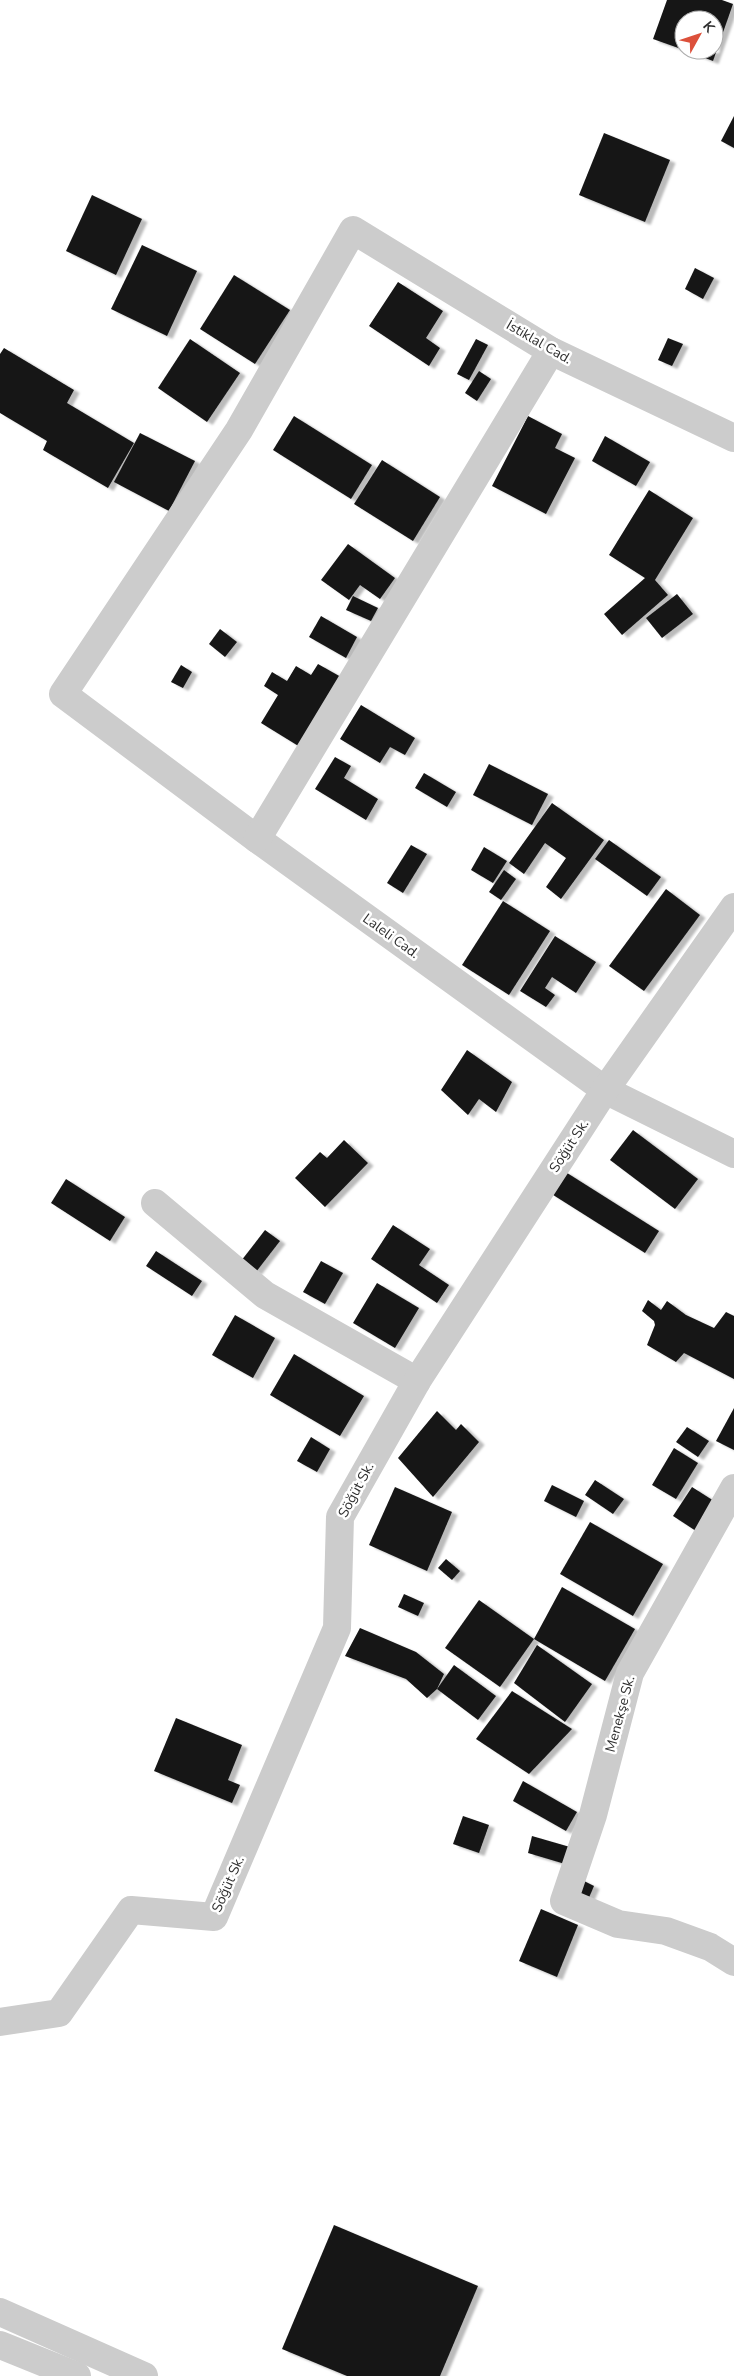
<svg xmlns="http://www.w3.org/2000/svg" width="734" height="2376" font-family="'Nunito Sans',sans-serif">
	<defs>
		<filter id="shadow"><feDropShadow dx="5.5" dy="3" stdDeviation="1" flood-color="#0004"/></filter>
	</defs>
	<rect width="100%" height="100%" fill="#fff"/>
	<g fill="#161616" filter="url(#shadow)">
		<path d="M667,0h55l11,4 -20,57 -29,-11h30v-30h-30v30l-31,-11z"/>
		<path d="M734,116v32l-13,-7z"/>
		<path d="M604,133l66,27 -25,62 -66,-27z"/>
		<path d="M92,195l50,24 -26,56 -50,-24z"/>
		<path d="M142,245l55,26 -30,65 -56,-27z"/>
		<path d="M695,268l19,10 -11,21 -18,-10z"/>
		<path d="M234,275l56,35 -35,54 -55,-35z"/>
		<path d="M398,282l45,29 -17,27 14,10 -11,18 -60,-40z"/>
		<path d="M668,338l15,6 -11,22 -14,-6z"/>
		<path d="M190,339l50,34 -33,49 -49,-34z"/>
		<path d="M476,339l12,6 -19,35 -12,-6z"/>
		<path d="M4,348l70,42 -7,13 67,40 -26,45 -65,-38 4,-9 -47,-28v-59z"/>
		<path d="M479,371l12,8 -14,22 -12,-8z"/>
		<path d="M294,416l78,49 -21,34 -78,-49z"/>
		<path d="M528,416l34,18 -7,14 20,10 -29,56 -54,-28z"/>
		<path d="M140,433l55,28 -26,50 -55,-29z"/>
		<path d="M605,436l45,26 -14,24 -44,-25z"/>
		<path d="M382,460l58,37 -27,44 -59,-37z"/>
		<path d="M649,490l44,28 -38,62 13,15 -46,40 -18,-21 41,-36 -36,-23z"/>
		<path d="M348,544l47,34 -15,21 -20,-14 -11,15 -28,-20z"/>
		<path d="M677,594l16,20 -31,24 -16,-20z"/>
		<path d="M353,596l25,12 -7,13 -25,-11z"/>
		<path d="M321,616l36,21 -11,21 -37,-21z"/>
		<path d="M220,629l17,13 -12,15 -16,-13z"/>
		<path d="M318,664l23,13 -41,70 -39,-24 17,-28 -14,-9 8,-14 15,9 9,-15 15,9z"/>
		<path d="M181,665l11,7 -9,16 -12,-6z"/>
		<path d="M361,705l54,33 -10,17 -15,-8 -10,16 -40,-24z"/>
		<path d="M335,757l16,9 -7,12 34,21 -12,21 -51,-31z"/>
		<path d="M489,764l59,30 -16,31 -59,-30z"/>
		<path d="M424,773l32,19 -9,15 -32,-19z"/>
		<path d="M552,803l52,37 -43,59 -15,-12 20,-29 -21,-15 -21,31 -15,-11z"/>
		<path d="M609,840l52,37 -14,19 -52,-37z"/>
		<path d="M411,845l16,9 -24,39 -16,-10z"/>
		<path d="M484,847l23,14 -14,22 -22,-13z"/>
		<path d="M504,870l12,9 -15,21 -12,-8z"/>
		<path d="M666,889l34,26 -56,76 -35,-25z"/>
		<path d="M503,901l47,30 -41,64 -47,-30z"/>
		<path d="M555,936l41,26 -20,31 -24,-16 -7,11 10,7 -9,12 -26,-16z"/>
		<path d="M467,1050l45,32 -16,30 -17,-13 -11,16 -27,-25z"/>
		<path d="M633,1130l65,49 -23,30 -65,-49z"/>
		<path d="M344,1140l24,23 -43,44 -30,-29 25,-26 7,6z"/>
		<path d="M564,1171l95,60 -14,22 -95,-60z"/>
		<path d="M66,1179l59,38 -15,24 -59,-38z"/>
		<path d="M393,1225l37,24 -11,16 30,20 -12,18 -66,-44z"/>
		<path d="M265,1230l15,11 -24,31 -15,-11z"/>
		<path d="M156,1251l46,30 -10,15 -46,-30z"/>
		<path d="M321,1261l22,12 -18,31 -22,-12z"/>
		<path d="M377,1283l42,25 -24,40 -42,-25z"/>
		<path d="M648,1300l13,10 6,-9 19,14 28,13 12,-16 8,4v63l-50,-26 -8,9 -29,-17 8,-20 -1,-4 -12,-10z"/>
		<path d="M235,1315l40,23 -22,40 -41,-23z"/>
		<path d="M294,1354l70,42 -24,40 -70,-41z"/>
		<path d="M734,1408v42l-18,-9z"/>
		<path d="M437,1411l19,19 5,-6 18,18 -46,55 -35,-39z"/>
		<path d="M687,1427l22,14 -11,16 -22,-15z"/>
		<path d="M311,1437l19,12 -13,23 -20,-11z"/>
		<path d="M674,1448l24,15 -22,36 -24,-14z"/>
		<path d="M595,1480l29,19 -11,15 -28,-19z"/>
		<path d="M552,1485l32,16 -8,16 -32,-16z"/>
		<path d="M395,1487l57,25 -25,59 -58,-26z"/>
		<path d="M692,1487l22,14 -18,30 -23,-15z"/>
		<path d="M590,1522l73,42 -30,52 -73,-42z"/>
		<path d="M446,1559l14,12 -8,9 -14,-12z"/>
		<path d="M562,1587l73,42 -30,52 -71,-42z"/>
		<path d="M404,1594l20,9 -6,13 -20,-9z"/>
		<path d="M479,1600l55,39 -34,48 -55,-39z"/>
		<path d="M360,1628l56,24 28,22 -7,15 -10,9 -21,-19 -61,-23z"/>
		<path d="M537,1645l55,39 -27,38 -51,-39z"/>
		<path d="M454,1665l42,31 -18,24 -41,-31z"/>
		<path d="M512,1691l60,38 -43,45 -53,-35z"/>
		<path d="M176,1718l66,27 -14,35 12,5 -8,18 -78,-32z"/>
		<path d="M523,1781l54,31 -11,19 -53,-30z"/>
		<path d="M463,1816l26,9 -10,28 -26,-9z"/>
		<path d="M532,1836l38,11 -5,17 -37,-11z"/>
		<path d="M578,1878l16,8 -6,14 -16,-7z"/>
		<path d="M541,1909l37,16 -21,52 -38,-16z"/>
		<path d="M334,2225l144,61 -38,90h-93l-65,-27z"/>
	</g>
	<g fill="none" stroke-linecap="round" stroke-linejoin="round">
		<g stroke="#ccc" stroke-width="28">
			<path d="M734,438l-183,-87 -198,-121 -114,200 -176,264 194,145 348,251 129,64"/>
			<path d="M257,839l294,-488"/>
			<path d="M155,1203l110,92 152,86"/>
			<path d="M734,1488l-104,185 -37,142 -29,86 54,23 48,7 44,16 24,15"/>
			<path d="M0,2022l59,-9 72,-103 83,7 123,-289 3,-111 77,-136 188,-291 129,-183"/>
			<path d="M0,2312l144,64"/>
			<path d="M0,2345l77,31"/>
		</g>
	</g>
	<g text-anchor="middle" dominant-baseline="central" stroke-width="5" stroke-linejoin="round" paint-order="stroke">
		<g font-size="14" fill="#2f2f2f" stroke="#fff">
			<text transform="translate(539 342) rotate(30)">İstiklal Cad.</text>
			<text transform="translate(391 936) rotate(36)">Laleli Cad.</text>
			<text transform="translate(569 1146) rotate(-57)">Söğüt Sk.</text>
			<text transform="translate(356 1490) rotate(-62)">Söğüt Sk.</text>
			<text transform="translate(620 1714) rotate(-75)">Menekşe Sk.</text>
			<text transform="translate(228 1884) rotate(-66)">Söğüt Sk.</text>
		</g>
	</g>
	<g transform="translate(699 35) rotate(50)"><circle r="24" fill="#ffffff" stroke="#acacac"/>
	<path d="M0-4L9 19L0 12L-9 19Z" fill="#dc503b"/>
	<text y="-8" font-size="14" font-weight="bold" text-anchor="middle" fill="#2f2f2f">K</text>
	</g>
</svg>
